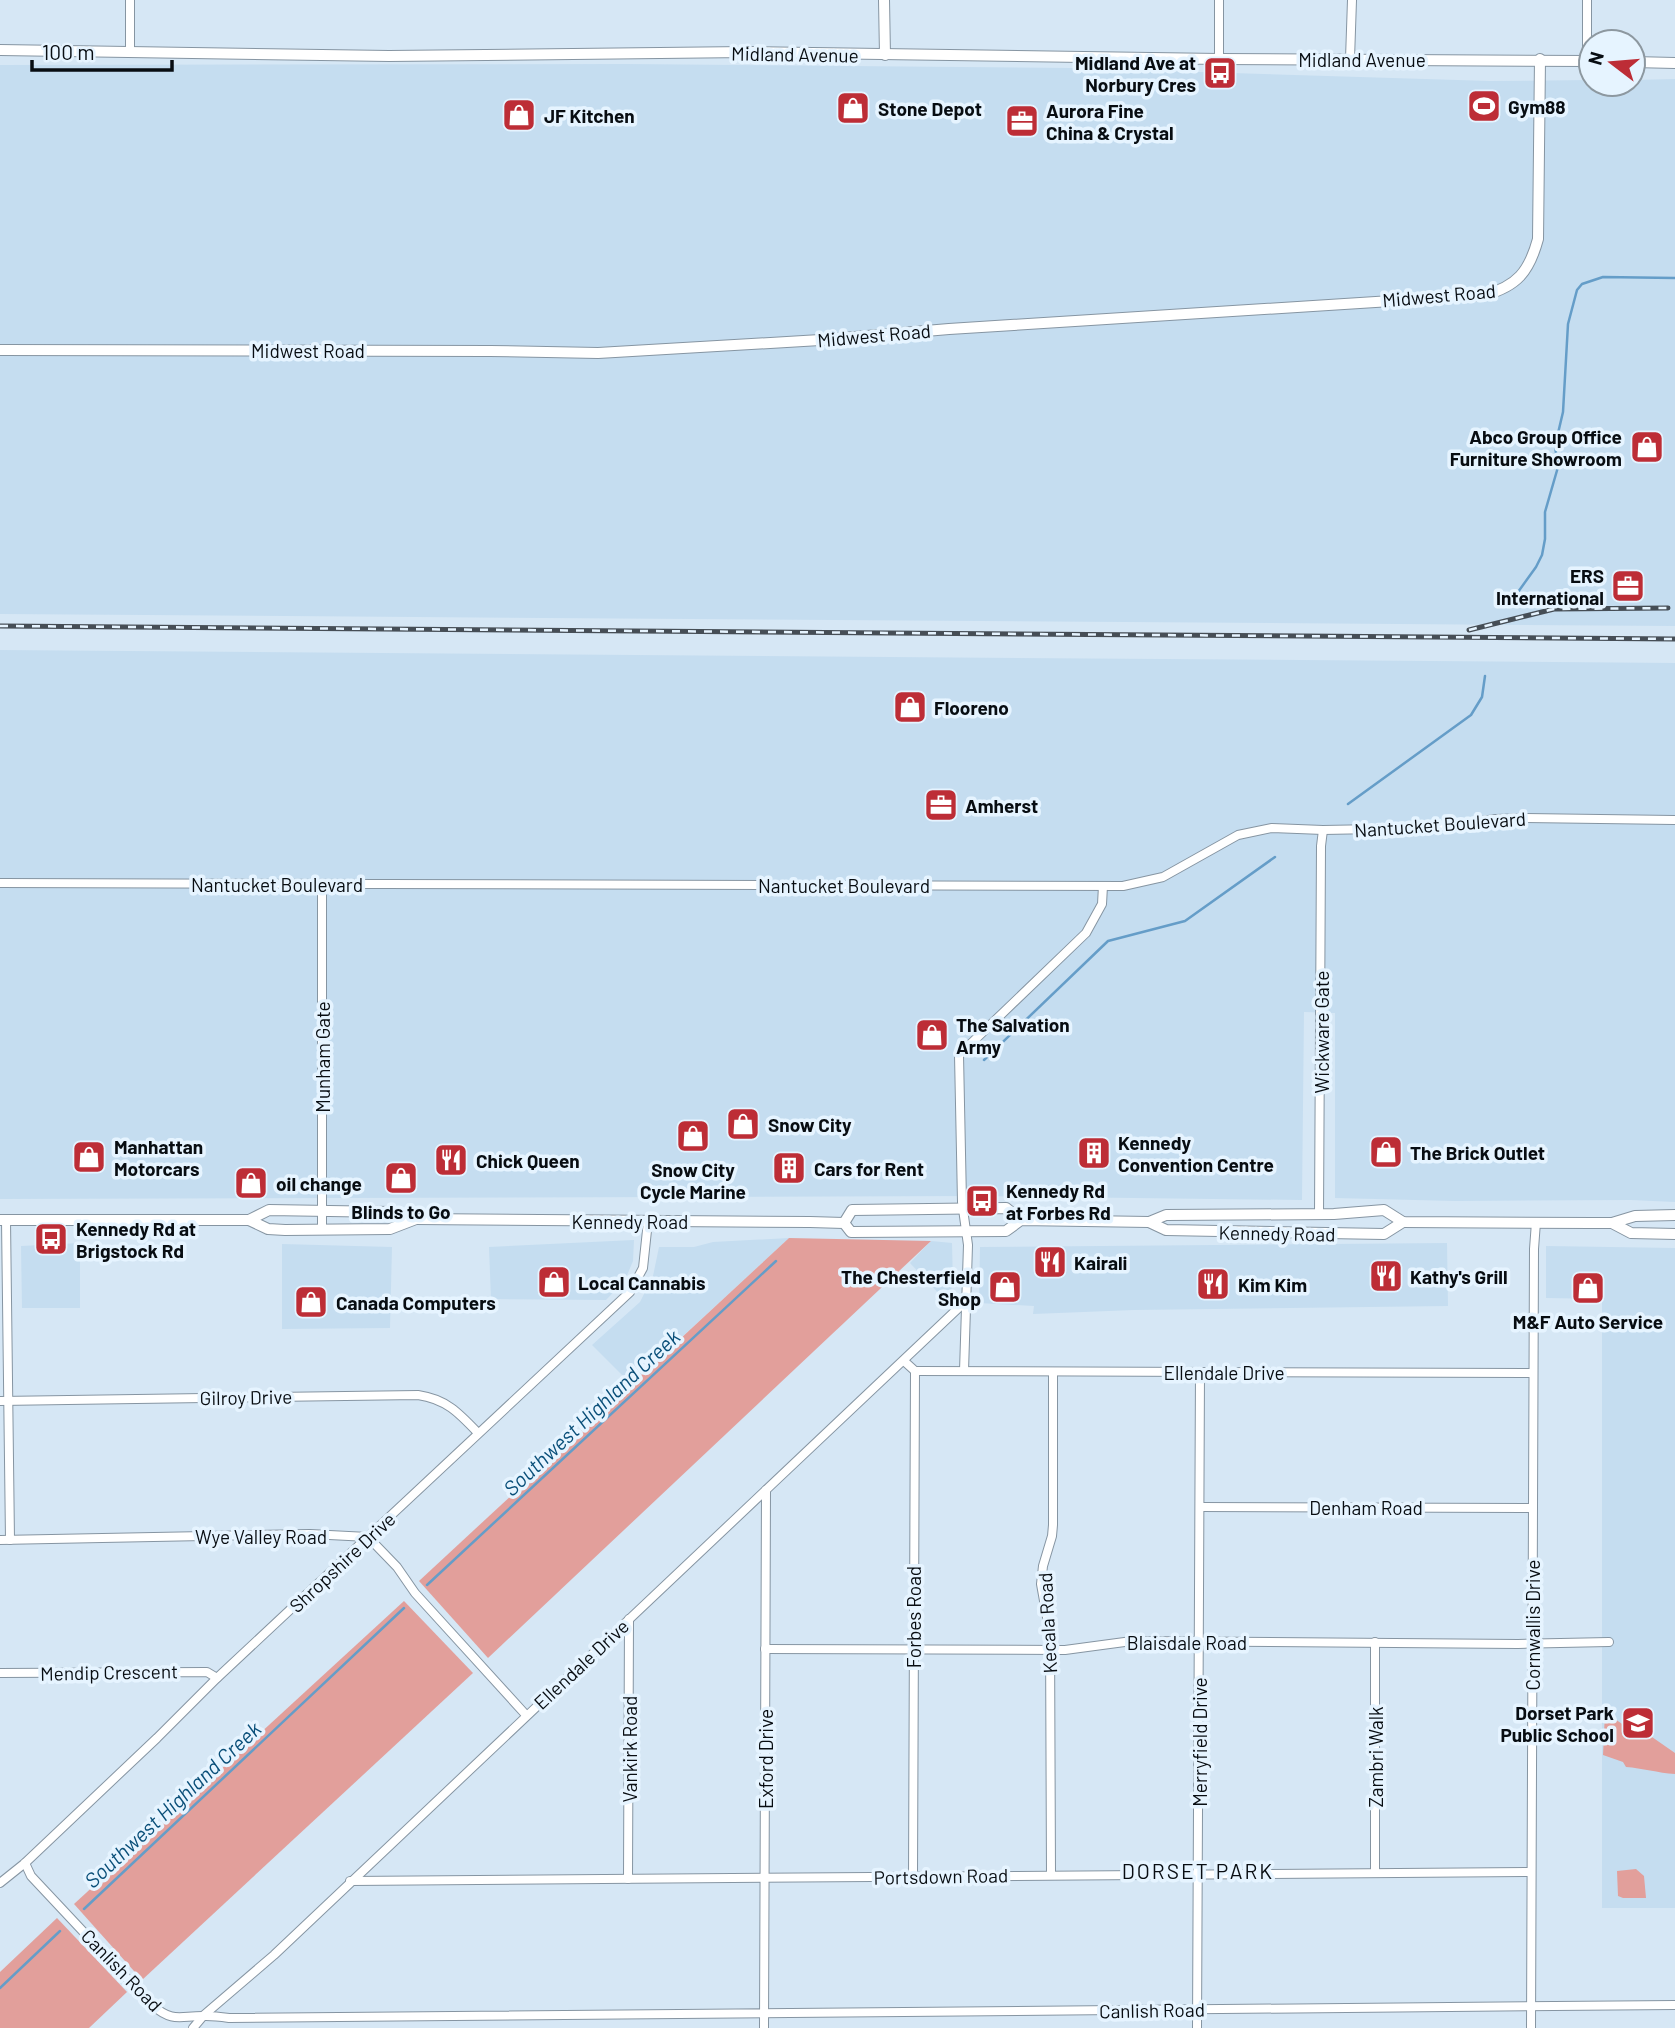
<svg xmlns="http://www.w3.org/2000/svg" width="1675" height="2028" font-family="Barlow,sans-serif">
	<rect width="100%" height="100%" fill="#d6e7f5"/>
	<g fill="#c5ddf0">
		<path d="M626,64l444,4 420,13 101,-1v4h42v-4l42,-1v547l-1675,-12v-549z"/>
		<path d="M0,650l1675,13v539l-44,-2 -176,1 -120,-3v-185l-31,-1 -2,188 -330,-4 -972,3z"/>
		<path d="M789,1238l-158,146 -39,-39 48,-43 13,-26 6,-29h35l19,-5z"/>
		<path d="M634,1240l-1,21 -8,19 -19,20 -115,-1 -2,-52z"/>
		<path d="M931,1241l21,2 1,42 -7,16 -36,-38z"/>
		<path d="M80,1243v65h-58l-1,-62z"/>
		<path d="M1447,1243l1,63 -314,4 -101,4 1,-8 -55,-3 1,-56z"/>
		<path d="M282,1244l110,3 -2,81 -108,1z"/>
		<path d="M1546,1246l129,2v660h-73v-609l-56,-1z"/>
	</g>
	<g fill="#e29f9b">
		<path d="M789,1238l142,3 -443,417 -69,-77z"/>
		<path d="M404,1601l69,72 -331,307 -68,-76z"/>
		<path d="M1605,1712l30,21 4,-5 36,25v21c-17,-1 -33,-6 -49,-7l-3,-5 -20,-7z"/>
		<path d="M1636,1869l8,7 2,22h-23l-5,-2 -1,-25z"/>
		<path d="M57,1918l70,74 -38,36h-89v-56z"/>
	</g>
	<g fill="none" stroke-linecap="round" stroke-linejoin="round">
		<g stroke="#659dc8" stroke-width="2.5">
			<path d="M1513,599l23,-32 6,-12 3,-16v-27l13,-45 -3,-21 8,-34 5,-88 9,-34 5,-6 21,-7 72,1"/>
			<path d="M1348,804l123,-89 11,-18 3,-21"/>
			<path d="M984,1060l124,-119 77,-20 90,-64"/>
			<path d="M427,1585l349,-324"/>
			<path d="M84,1909l320,-301"/>
			<path d="M0,1988l60,-57"/>
		</g>
		<defs>
			<g id="street">
				<path d="M130,0v53"/>
				<path d="M1587,0v61"/>
				<path d="M1219,59v-59"/>
				<path d="M1350,59l2,-59"/>
				<path d="M0,883l1123,3 40,-9 75,-42 34,-7 51,2 107,-2 66,-9 30,-1 148,2"/>
				<path d="M322,885v344"/>
				<path d="M1319,1214l2,-368 2,-16"/>
				<path d="M6,1220l4,320"/>
				<path d="M904,1361l11,10 -2,506"/>
				<path d="M915,1371l618,2"/>
				<path d="M964,1371l4,-126 -6,-43 -3,-147 127,-122 16,-29 1,-18"/>
				<path d="M0,1401l418,-6c28,4 41,18 60,38"/>
				<path d="M1200,1507l333,1"/>
				<path d="M0,1540l310,-6 58,3 29,30 18,26 111,122"/>
				<path d="M765,1649l300,1 67,-9 386,3 91,-2"/>
				<path d="M0,1673l207,-1 10,6"/>
				<path d="M25,1863l6,13 121,129c22,19 29,10 54,11 8,0 16,1 23,2l1446,-13"/>
				<path d="M1375,1873v-231"/>
				<path d="M1051,1875l-1,-241 -9,-50 2,-18 9,-30 1,-11v-153"/>
				<path d="M628,1879l1,-260"/>
				<path d="M350,1881l1181,-9"/>
				<path d="M0,1883l25,-20 132,-125 60,-60 413,-386 13,-24 5,-47"/>
				<path d="M193,2028l11,-13 70,-60 694,-656"/>
				<path d="M764,2028l2,-538"/>
				<path d="M1197,2028l3,-656"/>
				<path d="M1531,2028l3,-779 2,-27"/>
			</g>
			<g id="secondary">
				<path d="M884,0l1,55"/>
				<path d="M0,50l389,6 357,-4 473,7 372,2"/>
				<path d="M1633,62l42,1"/>
				<path d="M0,350l490,1 108,2 222,-13 129,-11 536,-34c32,-9 44,-23 53,-56l2,-180"/>
				<path d="M0,1220h249l19,9 17,1 105,-1 26,-10"/>
				<path d="M249,1220l20,-10 121,2 26,7 394,3 34,1 7,9 155,-1 15,-11 128,2 17,-7 168,-1 50,-4 19,12 190,1h19l23,-7 40,-1"/>
				<path d="M1149,1222l17,8 218,4 19,-12"/>
				<path d="M844,1223l8,-13 154,-2 15,12"/>
				<path d="M1612,1223l19,10 44,1"/>
			</g>
		</defs>
		<use href="#street" stroke="#8695a2" stroke-width="10"/>
		<use href="#secondary" stroke="#8695a2" stroke-width="12"/>
		<use href="#street" stroke="#fff" stroke-width="8"/>
		<use href="#secondary" stroke="#fff" stroke-width="10"/>
		<defs>
			<g id="rail">
				<path d="M0,626l1675,13"/>
				<path d="M1469,630l85,-21 114,-1"/>
			</g>
		</defs>
		<use href="#rail" stroke="#464e56" stroke-width="5"/>
		<use href="#rail" stroke="#e6f4ff" stroke-width="2.5" stroke-dasharray="8" stroke-linecap="butt"/>
	</g>
	<defs>
		<symbol id="bus-square" viewBox="-11 -11 22 22"><rect x="-9" y="-9" width="18" height="18" rx="4" fill="#bd2d36" stroke="#e6f4ff"/><path d="M-5-6H5V4H4V6H2V4H-2V6H-4V4H-5ZM-3.5-4V0h7V-4ZM-3.5 1.2v1.5H-2V1.2ZM2 1.2v1.5H3.5V1.2Z" fill="#fff"/></symbol>
		<symbol id="stadium-square" viewBox="-11 -11 22 22"><rect x="-9" y="-9" width="18" height="18" rx="4" fill="#bd2d36" stroke="#e6f4ff"/><path d="M0-5a6.5 5 0 1 0 0 10a6.5 5 0 1 0 0-10ZM-3.5-1.8h7v3.6h-7Z" fill="#fff"/></symbol>
		<symbol id="shop-square" viewBox="-11 -11 22 22"><rect x="-9" y="-9" width="18" height="18" rx="4" fill="#bd2d36" stroke="#e6f4ff"/><path d="M-5-2.5h2.3a2.7 3.5 0 0 1 5.4 0H5L5.5 6h-11ZM-1.5-2.5h3a1.5 2.3 0 0 0-3 0Z" fill="#fff"/></symbol>
		<symbol id="office-square" viewBox="-11 -11 22 22"><rect x="-9" y="-9" width="18" height="18" rx="4" fill="#bd2d36" stroke="#e6f4ff"/><path d="M-6-3h4V-5.5h4V-3h4V5H-6ZM-1-4.5V-3h2v-1.5ZM-6 0V1H6V0Z" fill="#fff"/></symbol>
		<symbol id="building-square" viewBox="-11 -11 22 22"><rect x="-9" y="-9" width="18" height="18" rx="4" fill="#bd2d36" stroke="#e6f4ff"/><path d="M-4-6H4V6H1V3H-1V6H-4ZM-2.5-4.3h1.7v1.8h-1.7ZM.8-4.3h1.7v1.8H.8ZM-2.5-1h1.7V.8h-1.7ZM.8-1h1.7V.8H.8Z" fill="#fff"/></symbol>
		<symbol id="restaurant-square" viewBox="-11 -11 22 22"><rect x="-9" y="-9" width="18" height="18" rx="4" fill="#bd2d36" stroke="#e6f4ff"/><path d="M-5-6h1v4h1v-4h1v4h1v-4h1v5L-1.5 .5V6h-2V.5L-5-1ZM5-6V6H3V1.5H1.5Q1.5-4 5-6Z" fill="#fff"/></symbol>
		<symbol id="school-square" viewBox="-11 -11 22 22"><rect x="-9" y="-9" width="18" height="18" rx="4" fill="#bd2d36" stroke="#e6f4ff"/><path d="M0-5L7-2L0 1L-7-2ZM-4 1L0 2.5L4 1V4Q0 6-4 4Z" fill="#fff"/></symbol>
	</defs>
	<g fill-rule="evenodd">
		<use href="#bus-square" x="1201" y="54" width="38" height="38"/>
		<use href="#stadium-square" x="1465" y="87" width="38" height="38"/>
		<use href="#shop-square" x="834" y="89" width="38" height="38"/>
		<use href="#shop-square" x="500" y="96" width="38" height="38"/>
		<use href="#office-square" x="1003" y="102" width="38" height="38"/>
		<use href="#shop-square" x="1628" y="428" width="38" height="38"/>
		<use href="#office-square" x="1609" y="567" width="38" height="38"/>
		<use href="#shop-square" x="891" y="688" width="38" height="38"/>
		<use href="#office-square" x="922" y="786" width="38" height="38"/>
		<use href="#shop-square" x="913" y="1016" width="38" height="38"/>
		<use href="#shop-square" x="724" y="1105" width="38" height="38"/>
		<use href="#shop-square" x="674" y="1117" width="38" height="38"/>
		<use href="#shop-square" x="1367" y="1133" width="38" height="38"/>
		<use href="#building-square" x="1075" y="1134" width="38" height="38"/>
		<use href="#shop-square" x="70" y="1138" width="38" height="38"/>
		<use href="#restaurant-square" x="432" y="1141" width="38" height="38"/>
		<use href="#building-square" x="770" y="1149" width="38" height="38"/>
		<use href="#shop-square" x="382" y="1159" width="38" height="38"/>
		<use href="#shop-square" x="232" y="1164" width="38" height="38"/>
		<use href="#bus-square" x="963" y="1182" width="38" height="38"/>
		<use href="#bus-square" x="32" y="1220" width="38" height="38"/>
		<use href="#restaurant-square" x="1031" y="1243" width="38" height="38"/>
		<use href="#restaurant-square" x="1367" y="1257" width="38" height="38"/>
		<use href="#shop-square" x="535" y="1263" width="38" height="38"/>
		<use href="#restaurant-square" x="1194" y="1265" width="38" height="38"/>
		<use href="#shop-square" x="986" y="1268" width="38" height="38"/>
		<use href="#shop-square" x="1569" y="1269" width="38" height="38"/>
		<use href="#shop-square" x="292" y="1283" width="38" height="38"/>
		<use href="#school-square" x="1619" y="1704" width="38" height="38"/>
	</g>
	<g text-anchor="middle" dominant-baseline="central" stroke-width="7" stroke-linejoin="round" paint-order="stroke">
		<g font-size="19" fill="#080d12" stroke="#e6f4ff">
			<text transform="translate(795 54) rotate(1)">Midland Avenue</text>
			<text x="1362" y="59">Midland Avenue</text>
			<text transform="translate(1439 295) rotate(-5)">Midwest Road</text>
			<text transform="translate(874 335) rotate(-5)">Midwest Road</text>
			<text x="308" y="350">Midwest Road</text>
			<text transform="translate(1440 824) rotate(-4)">Nantucket Boulevard</text>
			<text x="277" y="884">Nantucket Boulevard</text>
			<text x="844" y="885">Nantucket Boulevard</text>
			<text transform="translate(1321 1032) rotate(-90)">Wickware Gate</text>
			<text transform="translate(322 1057) rotate(-90)">Munham Gate</text>
			<text x="630" y="1221">Kennedy Road</text>
			<text transform="translate(1277 1233) rotate(1)">Kennedy Road</text>
			<text x="1224" y="1372">Ellendale Drive</text>
			<text transform="translate(246 1397) rotate(-1)">Gilroy Drive</text>
			<text x="1366" y="1507">Denham Road</text>
			<text x="261" y="1536">Wye Valley Road</text>
			<text transform="translate(342 1562) rotate(-43)">Shropshire Drive</text>
			<text transform="translate(913 1617) rotate(-90)">Forbes Road</text>
			<text transform="translate(1047 1623) rotate(-93)">Kecala Road</text>
			<text transform="translate(1532 1625) rotate(-90)">Cornwallis Drive</text>
			<text x="1187" y="1642">Blaisdale Road</text>
			<text transform="translate(581 1664) rotate(-43)">Ellendale Drive</text>
			<text transform="translate(109 1672) rotate(-1)">Mendip Crescent</text>
			<text transform="translate(1199 1742) rotate(-90)">Merryfield Drive</text>
			<text transform="translate(629 1749) rotate(-90)">Vankirk Road</text>
			<text transform="translate(1375 1757) rotate(-90)">Zambri Walk</text>
			<text transform="translate(765 1759) rotate(-90)">Exford Drive</text>
			<text transform="translate(941 1876) rotate(-1)">Portsdown Road</text>
			<text transform="translate(122 1970) rotate(46)">Canlish Road</text>
			<text transform="translate(1152 2010) rotate(-1)">Canlish Road</text>
		</g>
		<g font-size="19" font-weight="bold" fill="#080d12" stroke="#e6f4ff" text-anchor="start">
			<text x="1196" y="62" text-anchor="end">Midland Ave at<tspan x="1196" dy="22">Norbury Cres</tspan></text>
			<text x="1508" y="106">Gym88</text>
			<text x="878" y="108">Stone Depot</text>
			<text x="1046" y="110">Aurora Fine<tspan x="1046" dy="22">China &amp; Crystal</tspan></text>
			<text x="544" y="115">JF Kitchen</text>
			<text x="1622" y="436" text-anchor="end">Abco Group Office<tspan x="1622" dy="22">Furniture Showroom</tspan></text>
			<text x="1604" y="575" text-anchor="end">ERS<tspan x="1604" dy="22">International</tspan></text>
			<text x="934" y="707">Flooreno</text>
			<text x="965" y="805">Amherst</text>
			<text x="956" y="1024">The Salvation<tspan x="956" dy="22">Army</tspan></text>
			<text x="768" y="1124">Snow City</text>
			<text x="1118" y="1142">Kennedy<tspan x="1118" dy="22">Convention Centre</tspan></text>
			<text x="114" y="1146">Manhattan<tspan x="114" dy="22">Motorcars</tspan></text>
			<text x="1410" y="1152">The Brick Outlet</text>
			<text x="476" y="1160">Chick Queen</text>
			<text x="814" y="1168">Cars for Rent</text>
			<text x="693" y="1169" text-anchor="middle">Snow City<tspan x="693" dy="22">Cycle Marine</tspan></text>
			<text x="276" y="1183">oil change</text>
			<text x="1006" y="1190">Kennedy Rd<tspan x="1006" dy="22">at Forbes Rd</tspan></text>
			<text x="401" y="1211" text-anchor="middle">Blinds to Go</text>
			<text x="76" y="1228">Kennedy Rd at<tspan x="76" dy="22">Brigstock Rd</tspan></text>
			<text x="1074" y="1262">Kairali</text>
			<text x="981" y="1276" text-anchor="end">The Chesterfield<tspan x="981" dy="22">Shop</tspan></text>
			<text x="1410" y="1276">Kathy's Grill</text>
			<text x="578" y="1282">Local Cannabis</text>
			<text x="1238" y="1284">Kim Kim</text>
			<text x="336" y="1302">Canada Computers</text>
			<text x="1588" y="1321" text-anchor="middle">M&amp;F Auto Service</text>
			<text x="1614" y="1712" text-anchor="end">Dorset Park<tspan x="1614" dy="22">Public School</tspan></text>
		</g>
		<g font-size="21" font-style="italic" fill="#0a4f79" stroke="#e6f4ff">
			<text transform="translate(591 1412) rotate(-43)">Southwest Highland Creek</text>
			<text transform="translate(172 1804) rotate(-43)">Southwest Highland Creek</text>
		</g>
		<g font-size="21" letter-spacing="2" fill="#080d12" stroke="#e6f4ff">
			<text x="1198" y="1870">DORSET PARK</text>
		</g>
	</g>
	<g transform="translate(1612 63) rotate(286)"><circle r="33" fill="#e6f4ff" stroke="#8d98a0" stroke-width="2"/>
	<path d="M0-5L12 26L0 18L-12 26Z" fill="#bd2d36"/>
	<text y="-10" font-size="19" font-weight="bold" text-anchor="middle" fill="#080d12">N</text>
	</g>
	<path d="M32 60v10h140v-10" fill="none" stroke="#080d12" stroke-width="3.5"/>
	<text x="42" y="60" font-size="21" fill="#080d12" stroke="#e6f4ff" stroke-width="5" paint-order="stroke">100 m</text>
</svg>
